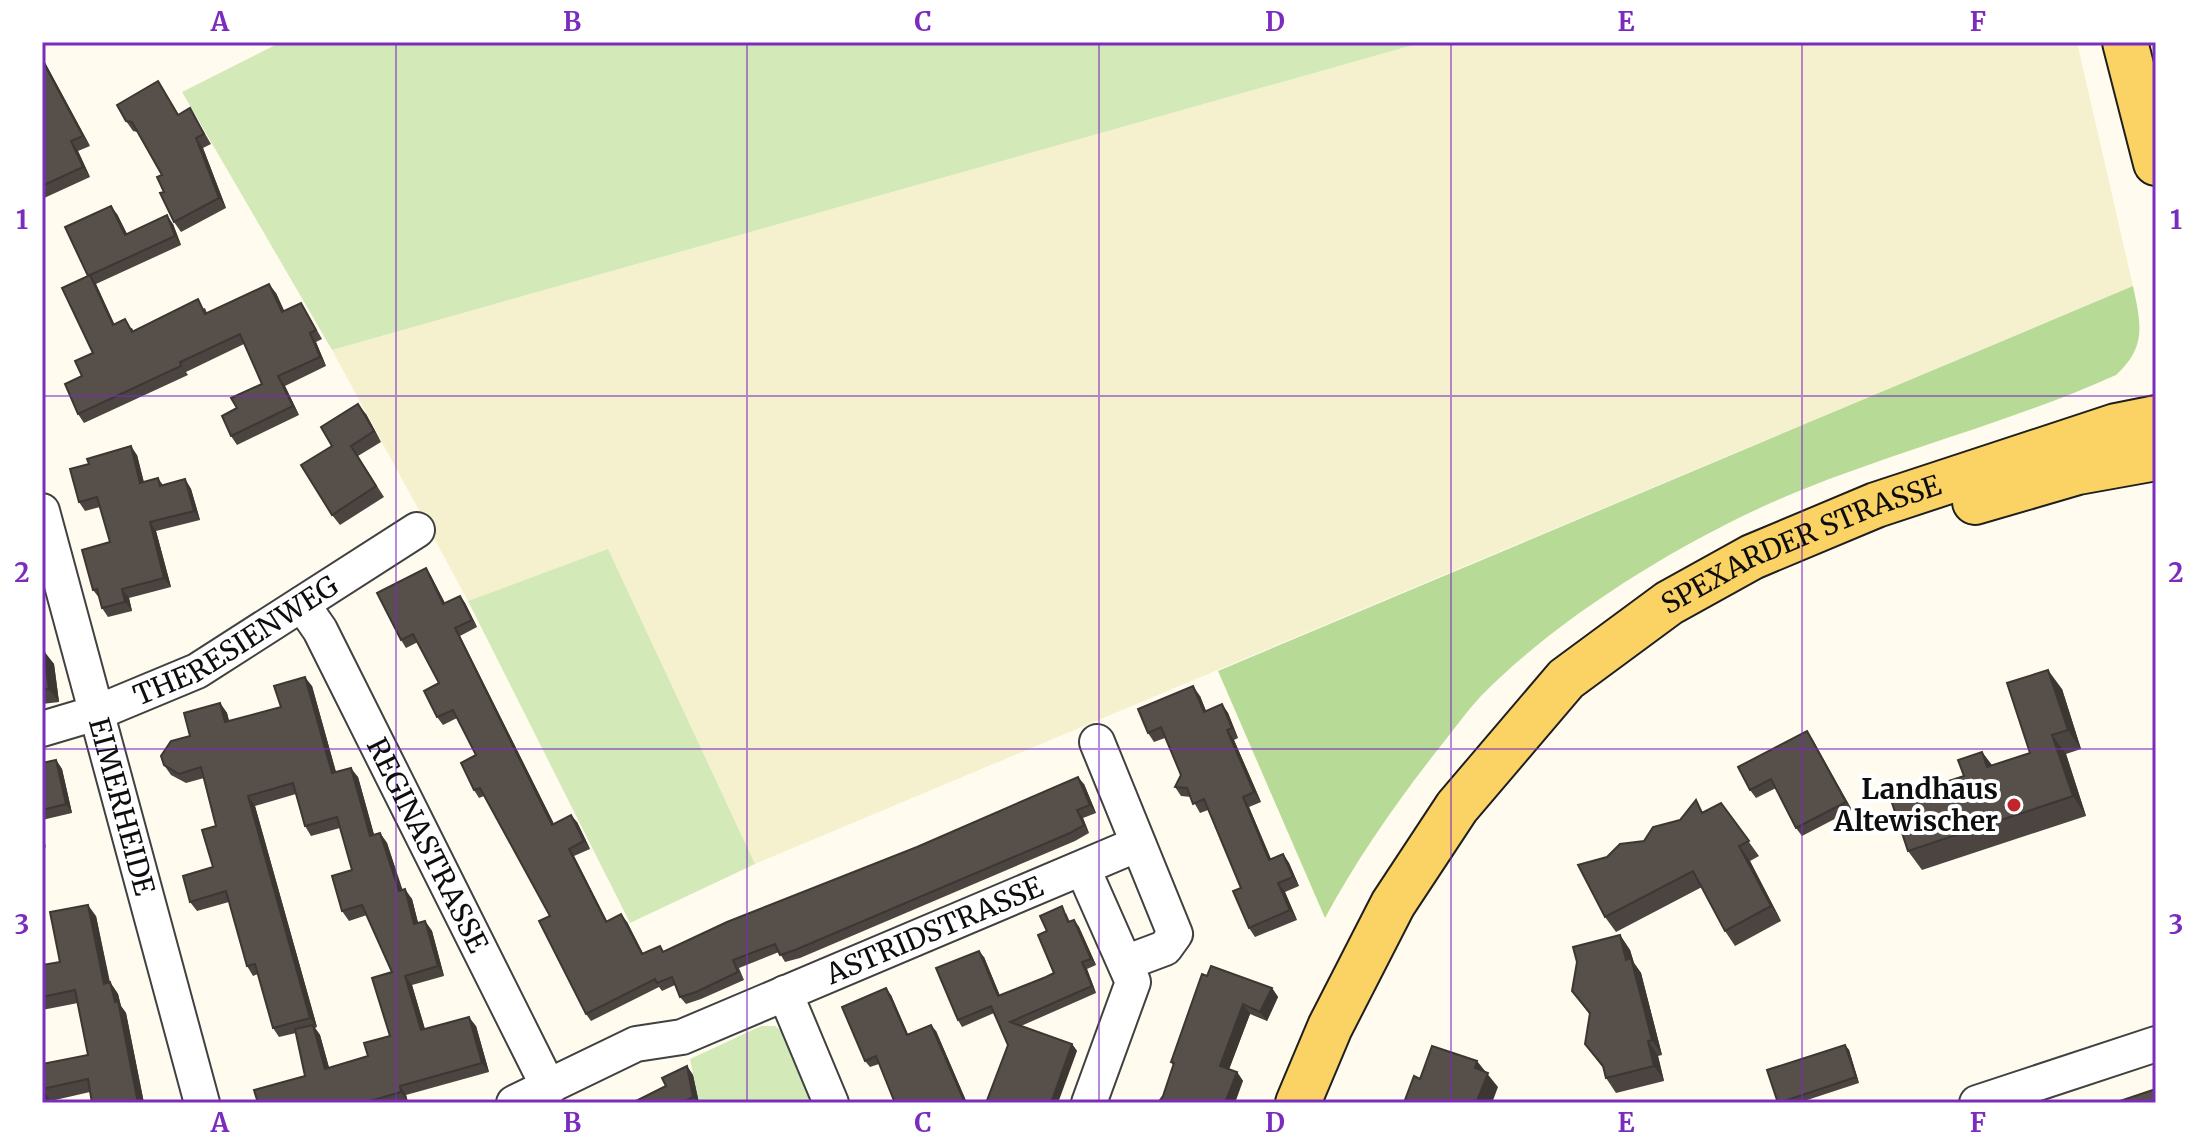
<svg xmlns="http://www.w3.org/2000/svg" width="2198" height="1145" font-family="Merriweather,serif">
	<rect width="100%" height="100%" fill="#fffcef"/>
	<path fill="#f5f1cf" d="M1424,42h653l56,244 -1378,578 -147,-314 -140,51 -136,-251z"/>
	<g fill="#d3eab8">
		<path d="M281,42h1143l-1092,308 -150,-258z"/>
		<path d="M608,549l147,315 -125,59 -162,-322z"/>
		<path d="M761,1026h14l13,10 28,67h-117l-9,-44z"/>
	</g>
	<path fill="#b7db97" d="M2133,286c8,38 14,61 -17,89 -102,46 -213,74 -317,116 -106,43 -238,123 -318,205 -15,16 -28,35 -42,52 -43,55 -81,109 -114,170l-107,-247z"/>
	<g fill="none" stroke-linecap="round" stroke-linejoin="round">
		<defs>
			<g id="minor">
				<path id="s1" d="M42,511l160,592"/>
				<path id="s2" d="M302,604l18,26 229,458"/>
				<path id="s3" d="M42,729l54,-16 101,-42 220,-141"/>
				<path d="M1097,742l78,192 -10,14 -40,15"/>
				<path d="M1083,869l50,113 -44,121"/>
				<path d="M785,993l46,110"/>
				<path id="s4" d="M514,1103l122,-59 46,-7 456,-193"/>
				<path d="M1977,1103l179,-59"/>
			</g>
			<g id="major">
				<path d="M2125,42l31,121"/>
				<path d="M1975,502l103,-30 78,-14"/>
				<path id="s5" d="M1298,1103l32,-76 63,-123 64,-97 109,-128 103,-76 83,-46 124,-52 240,-79 40,-8"/>
			</g>
		</defs>
		<use href="#minor" stroke="#414141" stroke-width="38"/>
		<use href="#major" stroke="#1f1f1f" stroke-width="48"/>
		<use href="#minor" stroke="#fff" stroke-width="34"/>
		<use href="#major" stroke="#fad364" stroke-width="44"/>
	</g>
	<g fill="#4b4440" fill-rule="evenodd">
		<path d="M42,57l48,89 -12,5 12,26 -48,22z"/>
		<path d="M158,81l21,34 11,-7 21,36 -8,4 23,60 -45,24 -7,-10 -10,-30 -2,-17 -25,-43 -4,-1 -7,-10z"/>
		<path d="M117,214l10,20 46,-10 8,21 -85,39 18,40 18,4 2,4 71,-24 2,5 69,-20 8,18 23,2 15,26 -6,3 10,24 -41,20 14,29 -62,30 -6,-9 6,-28 25,-24 -18,-40 -58,28 2,3 -104,48 -6,-9 4,-38 11,-23 -5,-77z"/>
		<path d="M366,414l15,28 -23,14 26,41 -44,28 -8,-10v-69z"/>
		<path d="M137,455l7,27 14,-4 5,7 22,-6 6,10 9,31 -44,11 15,56 -42,11 3,13 -24,6 -6,-9 -2,-9 -7,-9 17,-48 -10,-35 -15,4 -6,-9z"/>
		<path d="M426,568l5,8 14,27 15,-7 5,7 12,24 -17,9 94,188 23,-2 13,27 -16,7 33,65 20,1 16,31 21,-1 420,-168 12,29 -13,5 6,15 -14,8 -275,117 -15,4 -6,-10 -40,16 5,12 -43,19 -15,5 -6,-7 -5,-12 -13,6 -3,-4 -68,34 -5,-7 -36,-98 -66,-120 -5,2 -5,-8 2,-35 -19,-37 -14,7 -6,-8 2,-34 -21,-41 -12,6 -5,-8z"/>
		<path d="M42,651l12,13 5,38 -17,2z"/>
		<path d="M312,686l24,86 22,5 16,58 6,-2 7,10 15,47 10,9 6,24 7,-2 7,10 12,45 -32,9 13,44 51,-3 13,46 -83,23 2,7 -4,1h-146l47,-27 -9,-43 -17,4 -6,-9 -15,-54 -5,2 -6,-10 -18,-64 -32,9 -7,-9 23,-35 3,-41 -12,-48 -18,5 -15,-8 -7,-10 56,-62 7,10 2,8 52,-14zM296,794l9,32 6,10 29,-8 12,42 -10,41 7,10 18,-6 25,57 -2,64 -22,20 -39,12 -9,-33 -5,-7 2,-1 -62,-221z"/>
		<path d="M2062,689l19,60 -15,5 20,62 -164,54 -14,-19 74,-99 10,13 38,-12z"/>
		<path d="M1200,696l6,15 16,-7 6,9 10,25 -4,2 27,62 -12,5 22,52 12,-5 6,9 10,23 -14,6 12,28 -42,17 -6,-9 -8,-40 -33,-78 -8,3 -9,-16 -10,-1 -6,-9 6,-12 -16,-37 -11,4 -6,-9z"/>
		<path d="M1807,731l45,79 -50,26 -6,-8 -20,-40 -20,10 -6,-8z"/>
		<path d="M56,760l6,9 10,44 -30,7v-57z"/>
		<path d="M1721,803l38,53 -9,5 31,60 -46,25 -10,-15 -23,-44 -86,45 -11,-15 2,-60 37,-16 36,-21 24,-8z"/>
		<path d="M1066,913l4,9 4,-2 5,7 17,38 -9,4 9,24 -75,33 51,18 5,7 -69,-6 -14,-32 -32,14 -4,-7 26,-63 16,39 54,-23 -7,-42z"/>
		<path d="M96,916l14,66 8,12 3,12 5,7 18,90h-52l-2,-11 -48,11 1,-39 45,-9 -10,-52 -36,7v-45l18,-3z"/>
		<path d="M1620,935l10,15 4,13 7,10 21,82 -4,1 6,25 -48,12 -10,-15 -2,-9 -19,-25 5,-29 -18,-24z"/>
		<path d="M1207,976l65,12 6,9 -11,24 -17,-7 -21,55 8,3 6,9 -80,15 10,-31 -2,-3z"/>
		<path d="M891,995l17,39 28,-3 31,72h-72l-16,-39 -9,3 -5,-6z"/>
		<path d="M1845,1045l4,5 10,33 -61,20h-20z"/>
		<path d="M687,1066l6,9 6,28h-67l34,-17z"/>
	</g>
	<g fill="#3d3734">
		<path d="M42,57l48,89 -7,-10 -41,-76z"/>
		<path d="M196,138l7,10 23,60 -7,-10z"/>
		<path d="M71,141l7,10 12,26 -7,-10z"/>
		<path d="M111,206l6,8 15,30 -7,-9z"/>
		<path d="M167,215l6,9 8,21 -6,-9z"/>
		<path d="M90,275l6,9 23,50 -6,-9z"/>
		<path d="M269,284l7,9 13,28 -7,-9z"/>
		<path d="M310,333l6,9 10,24 -6,-9z"/>
		<path d="M278,376l7,10 14,29 -6,-9z"/>
		<path d="M358,404l8,10 15,28 -7,-11z"/>
		<path d="M131,446l6,9 9,37 -6,-9z"/>
		<path d="M185,479l6,10 9,31 -6,-9z"/>
		<path d="M150,522l6,9 15,56 -7,-9z"/>
		<path d="M426,568l5,8 18,35 -6,-7z"/>
		<path d="M122,589l7,9 3,13 -7,-9z"/>
		<path d="M460,596l5,7 12,24 -5,-7z"/>
		<path d="M455,628l5,8 98,196 -6,-7z"/>
		<path d="M44,651l10,13 5,38 -10,-13z"/>
		<path d="M2048,670l14,19 19,60 -13,-19z"/>
		<path d="M305,677l7,9 27,97 -7,-10z"/>
		<path d="M1193,686l7,10 10,25 -6,-9z"/>
		<path d="M220,703l7,10 5,19 -7,-10z"/>
		<path d="M1222,704l6,9 10,25 -6,-10z"/>
		<path d="M1227,730l7,10 27,62 -7,-10z"/>
		<path d="M1807,731l6,9 39,70 -6,-8z"/>
		<path d="M2052,735l14,19 20,62 -13,-20z"/>
		<path d="M1982,752l14,19 -9,-4z"/>
		<path d="M56,760l6,9 10,44 -6,-9z"/>
		<path d="M351,768l7,9 19,68 -7,-9z"/>
		<path d="M1078,777l6,7 12,29 -6,-8z"/>
		<path d="M248,796l7,10 62,221 -7,-9z"/>
		<path d="M1243,797l6,10 26,62 -6,-9z"/>
		<path d="M1077,810l6,8 6,15 -5,-8z"/>
		<path d="M571,815l6,7 13,27 -6,-8z"/>
		<path d="M42,828l4,20 -4,-7z"/>
		<path d="M380,833l7,10 19,57 -7,-9z"/>
		<path d="M1739,846l11,15 31,60 -10,-15z"/>
		<path d="M569,849l5,7 37,73 -5,-7z"/>
		<path d="M1283,854l6,9 10,23 -6,-9z"/>
		<path d="M1278,883l7,9 12,28 -7,-10z"/>
		<path d="M405,889l7,10 9,35 -7,-10z"/>
		<path d="M88,905l8,11 16,79 -8,-11z"/>
		<path d="M621,914l6,8 20,40 -5,-8z"/>
		<path d="M1074,920l5,7 17,38 -5,-6z"/>
		<path d="M425,921l7,10 12,45 -6,-10z"/>
		<path d="M1620,935l10,15 4,13 7,10 21,82 -10,-15z"/>
		<path d="M979,951l5,6 19,46 -5,-7z"/>
		<path d="M1082,962l5,7 9,24 -4,-7z"/>
		<path d="M405,976l7,9 16,55 -7,-10z"/>
		<path d="M110,982l8,12 3,12 5,7 18,90h-6z"/>
		<path d="M886,988l5,7 20,47 -4,-7z"/>
		<path d="M1272,988l6,9 -11,24 -7,-9z"/>
		<path d="M1243,1004l7,10 -23,61 -7,-9z"/>
		<path d="M469,1017l7,9 13,46 -7,-9z"/>
		<path d="M313,1025l7,10 12,43 -7,-9z"/>
		<path d="M931,1025l5,6 31,72h-2z"/>
		<path d="M1648,1041l10,15 6,25 -10,-15z"/>
		<path d="M1072,1044l5,7 -19,52h-7z"/>
		<path d="M1845,1045l4,5 10,33 -3,-6z"/>
		<path d="M1477,1061l21,26 -6,16h-16l-1,-35z"/>
		<path d="M687,1066l6,9 6,28h-2l-4,-6z"/>
		<path d="M1237,1072l6,9 -8,22h-10z"/>
		<path d="M400,1086l6,9 2,7 -7,-10z"/>
		<path d="M42,1089l8,11 1,3h-6z"/>
	</g>
	<g fill="#574f4a" stroke="#3d3734" stroke-width="2">
		<path d="M42,60l41,76 -12,5 12,26 -41,19z"/>
		<path d="M158,81l20,34 12,-7 14,26 -8,4 23,60 -45,24 -14,-29 4,-1 -7,-15 5,-2 -30,-53 -6,-1 -9,-16z"/>
		<path d="M111,206l14,29 42,-20 8,21 -87,40 -23,-49z"/>
		<path d="M90,275l23,50 12,-6 7,13 66,-33 7,15 64,-30 13,28 19,-9 15,27 -6,3 10,24 -42,19 15,30 -62,30 -9,-20 15,-8 -6,-10 31,-14 -22,-50 -60,28 1,4 -103,48 -13,-30 17,-8 -7,-15 18,-8 -31,-65z"/>
		<path d="M358,404l16,27 -23,15 25,40 -44,29 -31,-50 31,-19 -11,-19z"/>
		<path d="M131,446l9,37 18,-5 2,8 25,-7 9,32 -44,11 14,56 -42,11 3,13 -23,6 -5,-19 -4,1 -11,-40 28,-8 -13,-45 -18,5 -9,-33 19,-5 -2,-5z"/>
		<path d="M426,568l17,36 17,-8 12,24 -17,8 97,197 19,-10 13,26 -15,8 37,73 15,-8 21,40 18,-8 3,6 64,-30 190,-75 161,-70 12,28 -13,5 7,15 -14,8 -275,117 -15,5 -5,-11 -42,16 5,12 -42,20 -16,5 -8,-20 -15,6 -2,-4 -69,35 -47,-93 11,-5 -70,-128 -6,2 -13,-27 15,-8 -23,-45 -16,7 -13,-26 15,-8 -26,-49 -12,6 -24,-47z"/>
		<path d="M42,651h2l5,38 -7,1z"/>
		<path d="M2048,670l20,60 -16,5 21,61 -165,55 -17,-51 73,-24 -6,-16 24,-8 5,15 43,-14 -23,-70z"/>
		<path d="M305,677l27,96 19,-5 19,68 10,-3 19,58 6,-2 9,35 11,-3 13,45 -33,10 16,54 48,-13 13,46 -82,23 1,6 -38,11h-105l-4,-13 51,-14 -10,-47 18,-4 12,44 43,-13 -4,-13 26,-7 -18,-58 20,-6 -30,-67 -20,6 -10,-35 20,-6 -15,-53 -32,9 -12,-43 -45,13 62,222 -37,10 -18,-64 -8,2 -21,-75 -36,11 -7,-26 30,-9 -11,-37 14,-4 -15,-59 -22,7 -15,-9 -3,-9 10,-15 19,-5 -6,-23 36,-10 5,19 56,-15 -7,-21z"/>
		<path d="M1193,686l11,26 18,-8 10,24 -5,2 27,62 -11,5 26,63 14,-6 10,23 -15,6 12,27 -41,18 -16,-37 8,-3 -37,-89 -11,5 -6,-16 -12,-1 6,-12 -20,-48 -13,6 -10,-24z"/>
		<path d="M1807,731l39,71 -50,26 -25,-49 -21,11 -12,-23z"/>
		<path d="M56,760l10,44 -24,6v-47z"/>
		<path d="M1696,800l6,13 19,-10 28,38 -10,5 32,60 -46,25 -32,-60 -88,46 -27,-52 29,-8 13,-13 24,-3 9,-14 27,-7z"/>
		<path d="M88,905l16,79 6,-2 5,20 3,-1 20,102h-46l-4,-24 -46,10 3,14h-3v-39l46,-9 -13,-65 -33,7v-32l18,-3 -10,-50z"/>
		<path d="M1062,906l6,16 6,-2 17,39 -9,3 10,24 -82,36 62,22 -21,59h-65l22,-58 -17,-39 -33,14 -22,-52 43,-17 19,45 48,-19 8,-4 -16,-38 9,-4 -7,-15z"/>
		<path d="M1620,935l6,25 5,-2 21,82 -4,1 6,25 -48,12 -3,-12 -18,-22 5,-31 -18,-22 5,-29 -4,-15z"/>
		<path d="M1211,966l61,22 -12,24 -17,-8 -23,62 17,6 -12,31h-67l5,-7 11,-33 -3,-1 31,-88 5,2z"/>
		<path d="M886,988l21,47 24,-10 34,78h-70l-19,-47 -11,5 -23,-54z"/>
		<path d="M1845,1045l11,32 -78,26 -11,-33z"/>
		<path d="M1432,1046l45,15 -2,7 13,5 -12,30h-65l-6,-3 9,-24 6,3z"/>
		<path d="M687,1066l6,31 -11,6h-50l34,-17 -4,-8z"/>
		<path d="M2156,1089v14h-42z"/>
	</g>
	<path fill="none" stroke="#7b2cbf" stroke-width="2" stroke-opacity="0.55" d="M396,42v1061M747,42v1061M1099,42v1061M1451,42v1061M1802,42v1061M42,396h2114M42,749h2114"/>
	<circle fill="#c0242d" stroke="#fff" stroke-width="3" cx="2014" cy="805" r="8"/>
	<g text-anchor="middle" dominant-baseline="central" stroke-width="8" stroke-linejoin="round" paint-order="stroke">
		<g font-size="28" fill="#0e0e0e" stroke="#fff">
			<text stroke="none"><textPath href="#s5" startOffset="778">SPEXARDER STRASSE</textPath></text>
			<text stroke="none"><textPath href="#s3" startOffset="214">THERESIENWEG</textPath></text>
			<text stroke="none"><textPath href="#s1" startOffset="306">EIMERHEIDE</textPath></text>
			<text stroke="none"><textPath href="#s2" startOffset="272">REGINASTRASSE</textPath></text>
			<text stroke="none"><textPath href="#s4" startOffset="456">ASTRIDSTRASSE</textPath></text>
		</g>
		<g font-size="28" font-weight="bold" fill="#0e0e0e" stroke="#fff" text-anchor="end">
			<text x="1998" y="789">Landhaus<tspan x="1998" dy="32">Altewischer</tspan></text>
		</g>
	</g>
	<rect width="2198" height="1145" fill="none" stroke="#ffffff" stroke-width="88"/>
	<rect x="44" y="44" width="2110" height="1057" fill="none" stroke="#7b2cbf" stroke-width="3"/>
	<g font-size="26" text-anchor="middle" font-weight="bold" fill="#7b2cbf">
		<text x="220" y="31">A</text>
		<text x="572" y="31">B</text>
		<text x="923" y="31">C</text>
		<text x="1275" y="31">D</text>
		<text x="1626" y="31">E</text>
		<text x="1978" y="31">F</text>
		<text x="22" y="229">1</text>
		<text x="2176" y="229">1</text>
		<text x="22" y="582">2</text>
		<text x="2176" y="582">2</text>
		<text x="22" y="934">3</text>
		<text x="2176" y="934">3</text>
		<text x="220" y="1132">A</text>
		<text x="572" y="1132">B</text>
		<text x="923" y="1132">C</text>
		<text x="1275" y="1132">D</text>
		<text x="1626" y="1132">E</text>
		<text x="1978" y="1132">F</text>
	</g>
</svg>
